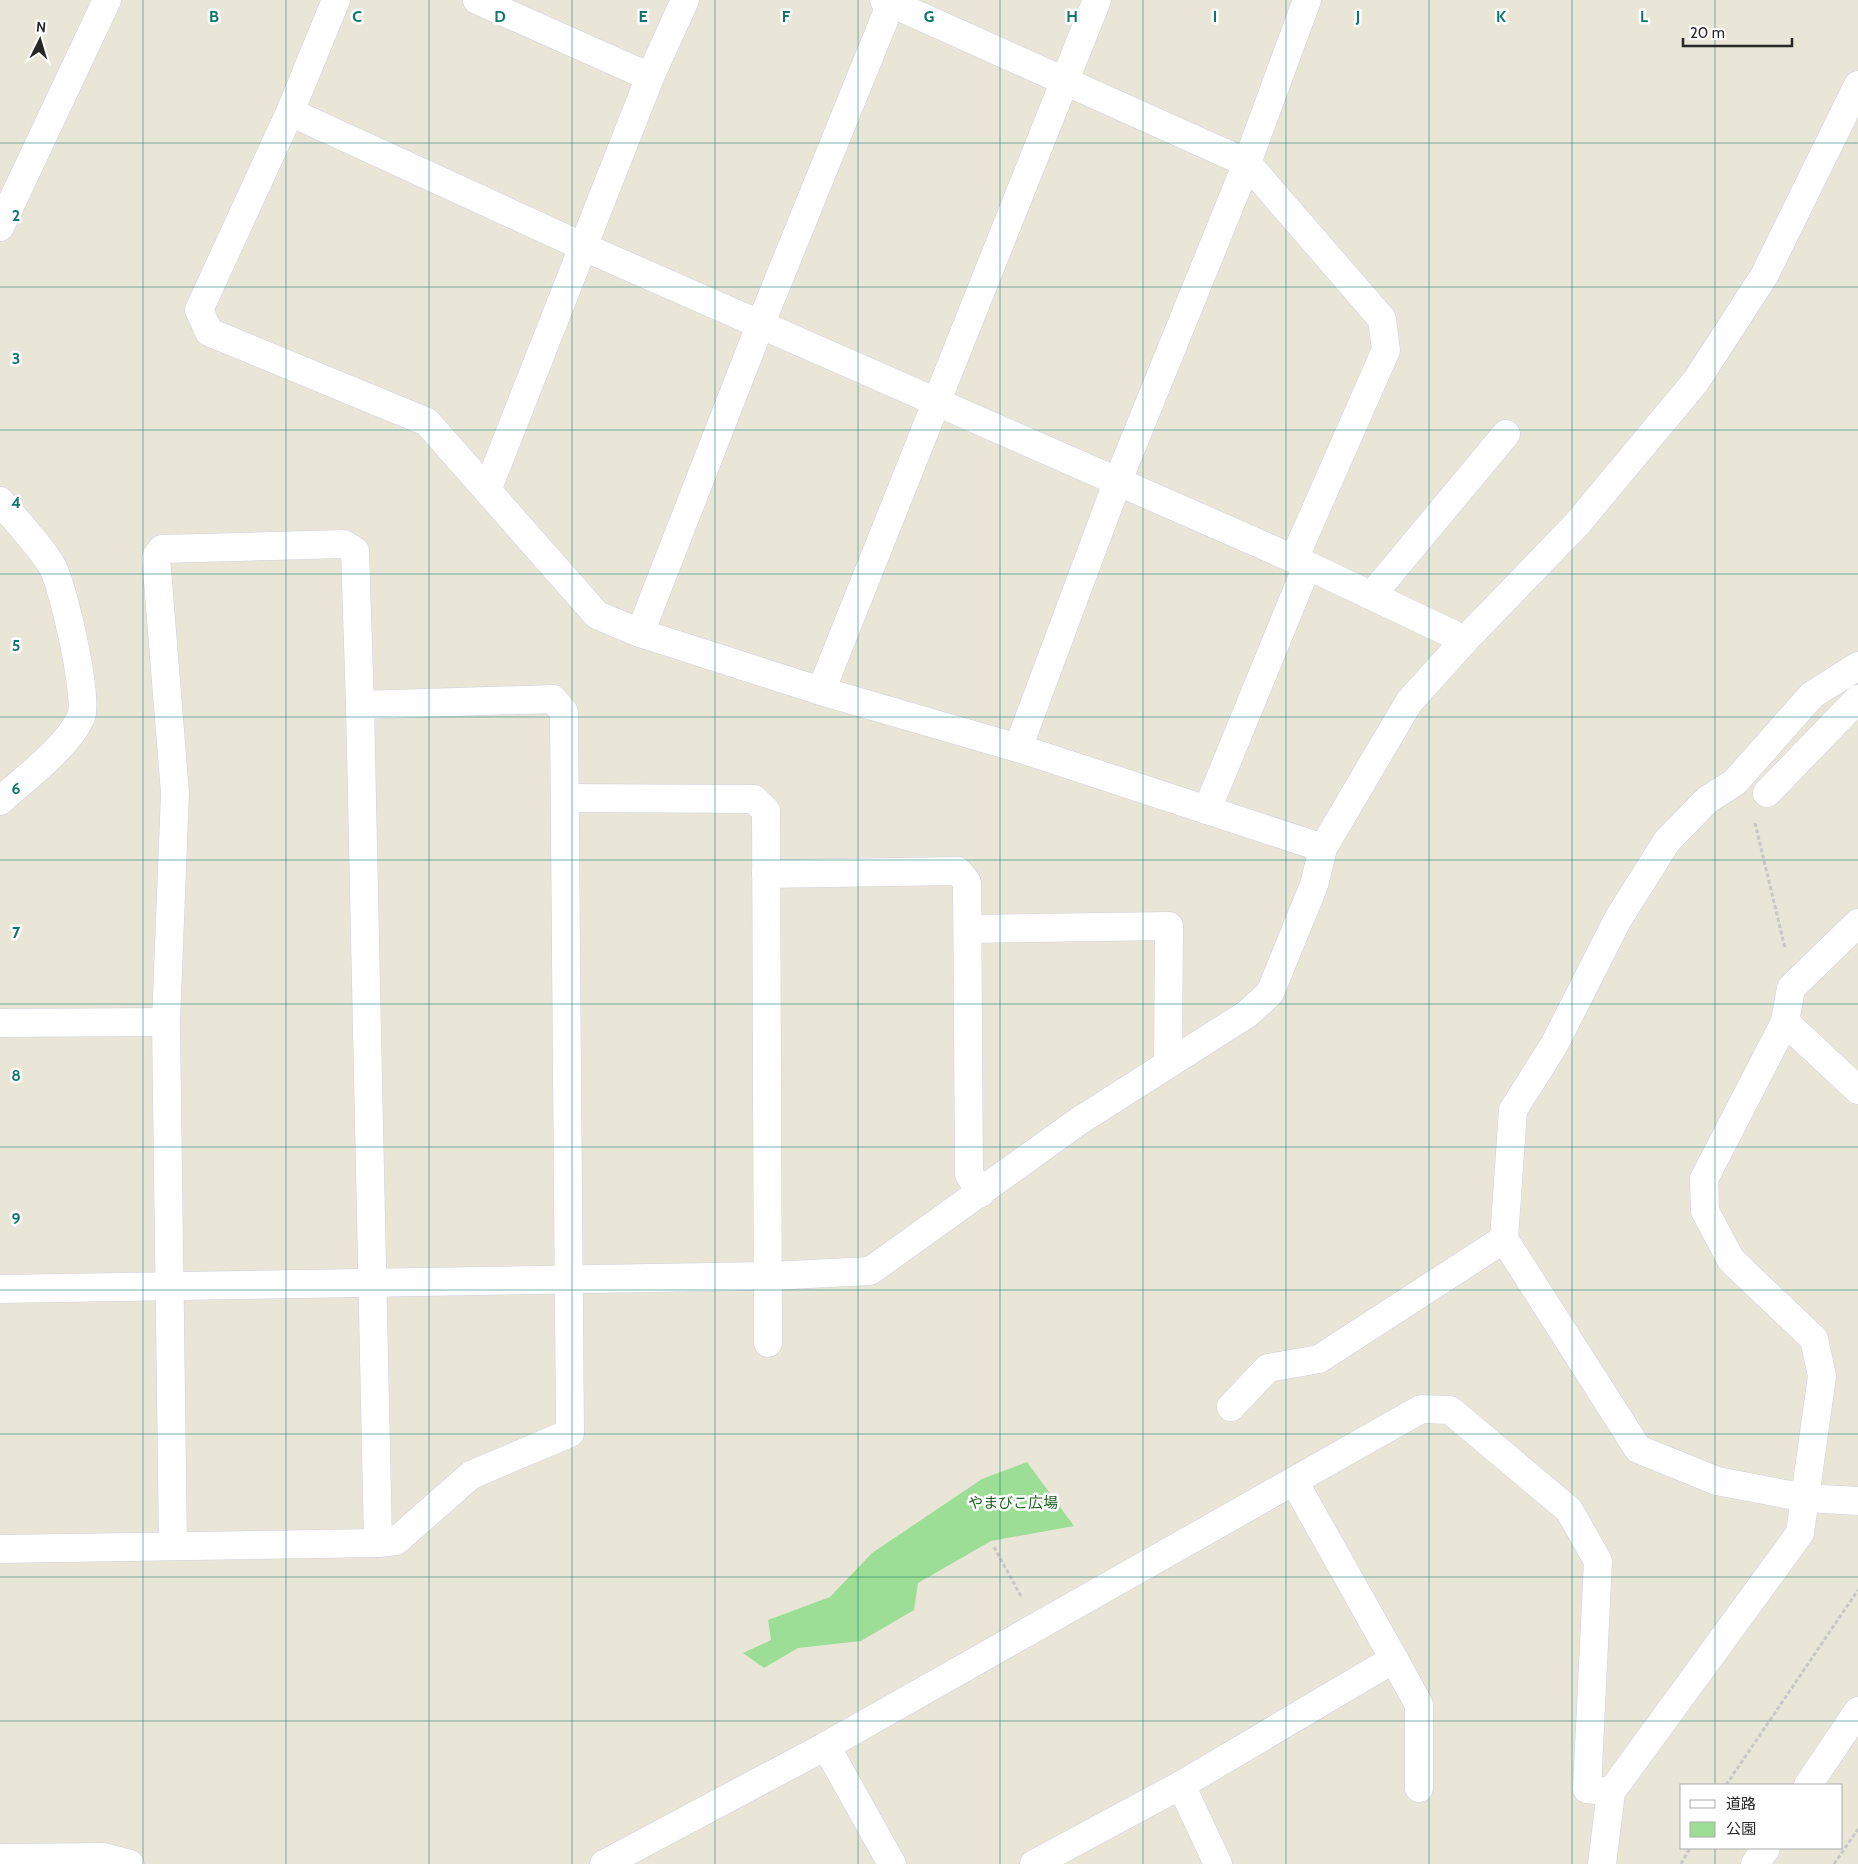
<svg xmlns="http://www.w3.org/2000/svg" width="1858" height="1864" font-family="Cabin,'Noto Sans JP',sans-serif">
	<rect width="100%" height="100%" fill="#e9e6d8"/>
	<path fill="#9dde96" d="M1027,1462l47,64 -83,15 -73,42 -4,27 -53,31 -63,7 -34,20 -21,-15 28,-13 -3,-20 62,-23 42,-44 110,-74z"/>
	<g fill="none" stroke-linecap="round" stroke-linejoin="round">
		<defs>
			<g id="street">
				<path d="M336,0l-46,112 -91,198 10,22 218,90 170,193 43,18 181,58 197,57 305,100"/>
				<path d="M477,0l173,77"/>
				<path d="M884,0l363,163 135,156 4,31 -92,209"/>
				<path d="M290,112l294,135 710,312 171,81"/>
				<path d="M0,227l107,-227"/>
				<path d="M488,488l162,-411 35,-77"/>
				<path d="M0,501c16,20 39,43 52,65 11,19 37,133 29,151 -15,32 -55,60 -81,84"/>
				<path d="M1372,595l134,-161"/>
				<path d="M640,633l121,-310 130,-320"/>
				<path d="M1858,666l-46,29 -77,87 -28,18 -40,41 -49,78 -64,126 -41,65 -9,129 134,210 79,32 89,17 52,3"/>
				<path d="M821,691l276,-691"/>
				<path d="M360,705l193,-6 11,13 6,721 -99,42 -75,66 -18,2"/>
				<path d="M1018,748l99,-265 130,-320 60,-163"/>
				<path d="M1767,793l91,-94"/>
				<path d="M565,798l189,1 12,12 2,532"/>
				<path d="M1207,810l100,-244"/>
				<path d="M766,874l192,-3 9,11 2,292 12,19"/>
				<path d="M968,929l201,-3 -1,138"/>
				<path d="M1785,1022l73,68"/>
				<path d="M0,1023l166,-1"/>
				<path d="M0,1289l770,-13 100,-5 209,-150 168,-107 23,-21 44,-108 9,-37 86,-146 56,-62 112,-116 119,-143 68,-105 94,-191"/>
				<path d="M1231,1407l37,-39 51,-9 185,-120"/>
				<path d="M0,1549l378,-6 -18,-838 -5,-154 -11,-7 -182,5 -6,8 19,236 -9,229 7,524"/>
				<path d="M1394,1659l25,46v83"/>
				<path d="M826,1746l66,118"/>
				<path d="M1181,1785l37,79"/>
				<path d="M1808,1785l50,-74"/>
				<path d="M0,1858l104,-1 26,7"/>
				<path d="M604,1864l222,-118 595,-337 29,1 119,100 29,51 -11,228 24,3"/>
				<path d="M1034,1864l147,-79 213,-126 -99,-176"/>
				<path d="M1602,1864l9,-72 189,-259 22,-157 -8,-37 -83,-79 -26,-49 -1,-32 81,-157 6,-34 67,-65"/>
				<path d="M1755,1864l11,-16"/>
			</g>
		</defs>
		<use href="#street" stroke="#cfcedf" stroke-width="29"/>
		<g stroke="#c7c7c7" stroke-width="3" stroke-dasharray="4 2.5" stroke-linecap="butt">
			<path d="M1755,823l30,125"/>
			<path d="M994,1547l28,51"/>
			<path d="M1726,1785l132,-195"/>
			<path d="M1681,1864l9,-16"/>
			<path d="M1834,1864l24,-35"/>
		</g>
		<use href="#street" stroke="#fff" stroke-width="28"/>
	</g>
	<path fill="none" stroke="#0f766e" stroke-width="1" stroke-opacity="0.55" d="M143,0v1864M286,0v1864M429,0v1864M572,0v1864M715,0v1864M858,0v1864M1000,0v1864M1143,0v1864M1286,0v1864M1429,0v1864M1572,0v1864M1715,0v1785M0,143h1858M0,287h1858M0,430h1858M0,574h1858M0,717h1858M0,860h1858M0,1004h1858M0,1147h1858M0,1290h1858M0,1434h1858M0,1577h1858M0,1721h1858M1715,1848v16"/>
	<g text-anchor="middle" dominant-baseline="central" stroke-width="5" stroke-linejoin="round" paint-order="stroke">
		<g font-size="15" fill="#1c5e1f" stroke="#fff">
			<text x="1013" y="1503">やまびこ広場</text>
		</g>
	</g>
	<g font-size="16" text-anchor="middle" font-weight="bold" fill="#0f766e" stroke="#fff" stroke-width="5" stroke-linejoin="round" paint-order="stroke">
		<text x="214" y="22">B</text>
		<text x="357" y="22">C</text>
		<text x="500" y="22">D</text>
		<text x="643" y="22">E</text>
		<text x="786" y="22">F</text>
		<text x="929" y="22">G</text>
		<text x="1072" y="22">H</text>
		<text x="1215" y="22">I</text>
		<text x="1358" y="22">J</text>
		<text x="1501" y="22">K</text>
		<text x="1644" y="22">L</text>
		<text x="16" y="221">2</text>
		<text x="16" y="364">3</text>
		<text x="16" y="508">4</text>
		<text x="16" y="651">5</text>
		<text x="16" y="794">6</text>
		<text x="16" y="938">7</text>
		<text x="16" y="1081">8</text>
		<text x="16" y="1224">9</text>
	</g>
	<rect x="1680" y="1784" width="162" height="65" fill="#ffffff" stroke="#a9a9a9"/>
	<rect x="1690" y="1800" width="25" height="8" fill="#ffffff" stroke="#a9a9a9"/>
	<text x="1726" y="1809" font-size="15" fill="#272727">道路</text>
	<rect x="1690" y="1822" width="25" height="15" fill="#9dde96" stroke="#a9a9a9"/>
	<text x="1726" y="1834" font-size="15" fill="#272727">公園</text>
	<g transform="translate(40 40) rotate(5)" stroke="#ffffff" stroke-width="4" paint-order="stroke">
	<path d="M0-4L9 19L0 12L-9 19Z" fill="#272727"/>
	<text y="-8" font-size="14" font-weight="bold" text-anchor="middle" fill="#272727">N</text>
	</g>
	<path d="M1683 38v8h109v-8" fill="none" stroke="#272727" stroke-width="2.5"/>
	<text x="1690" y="38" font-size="15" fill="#272727" stroke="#ffffff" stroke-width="4" paint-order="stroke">20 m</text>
</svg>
